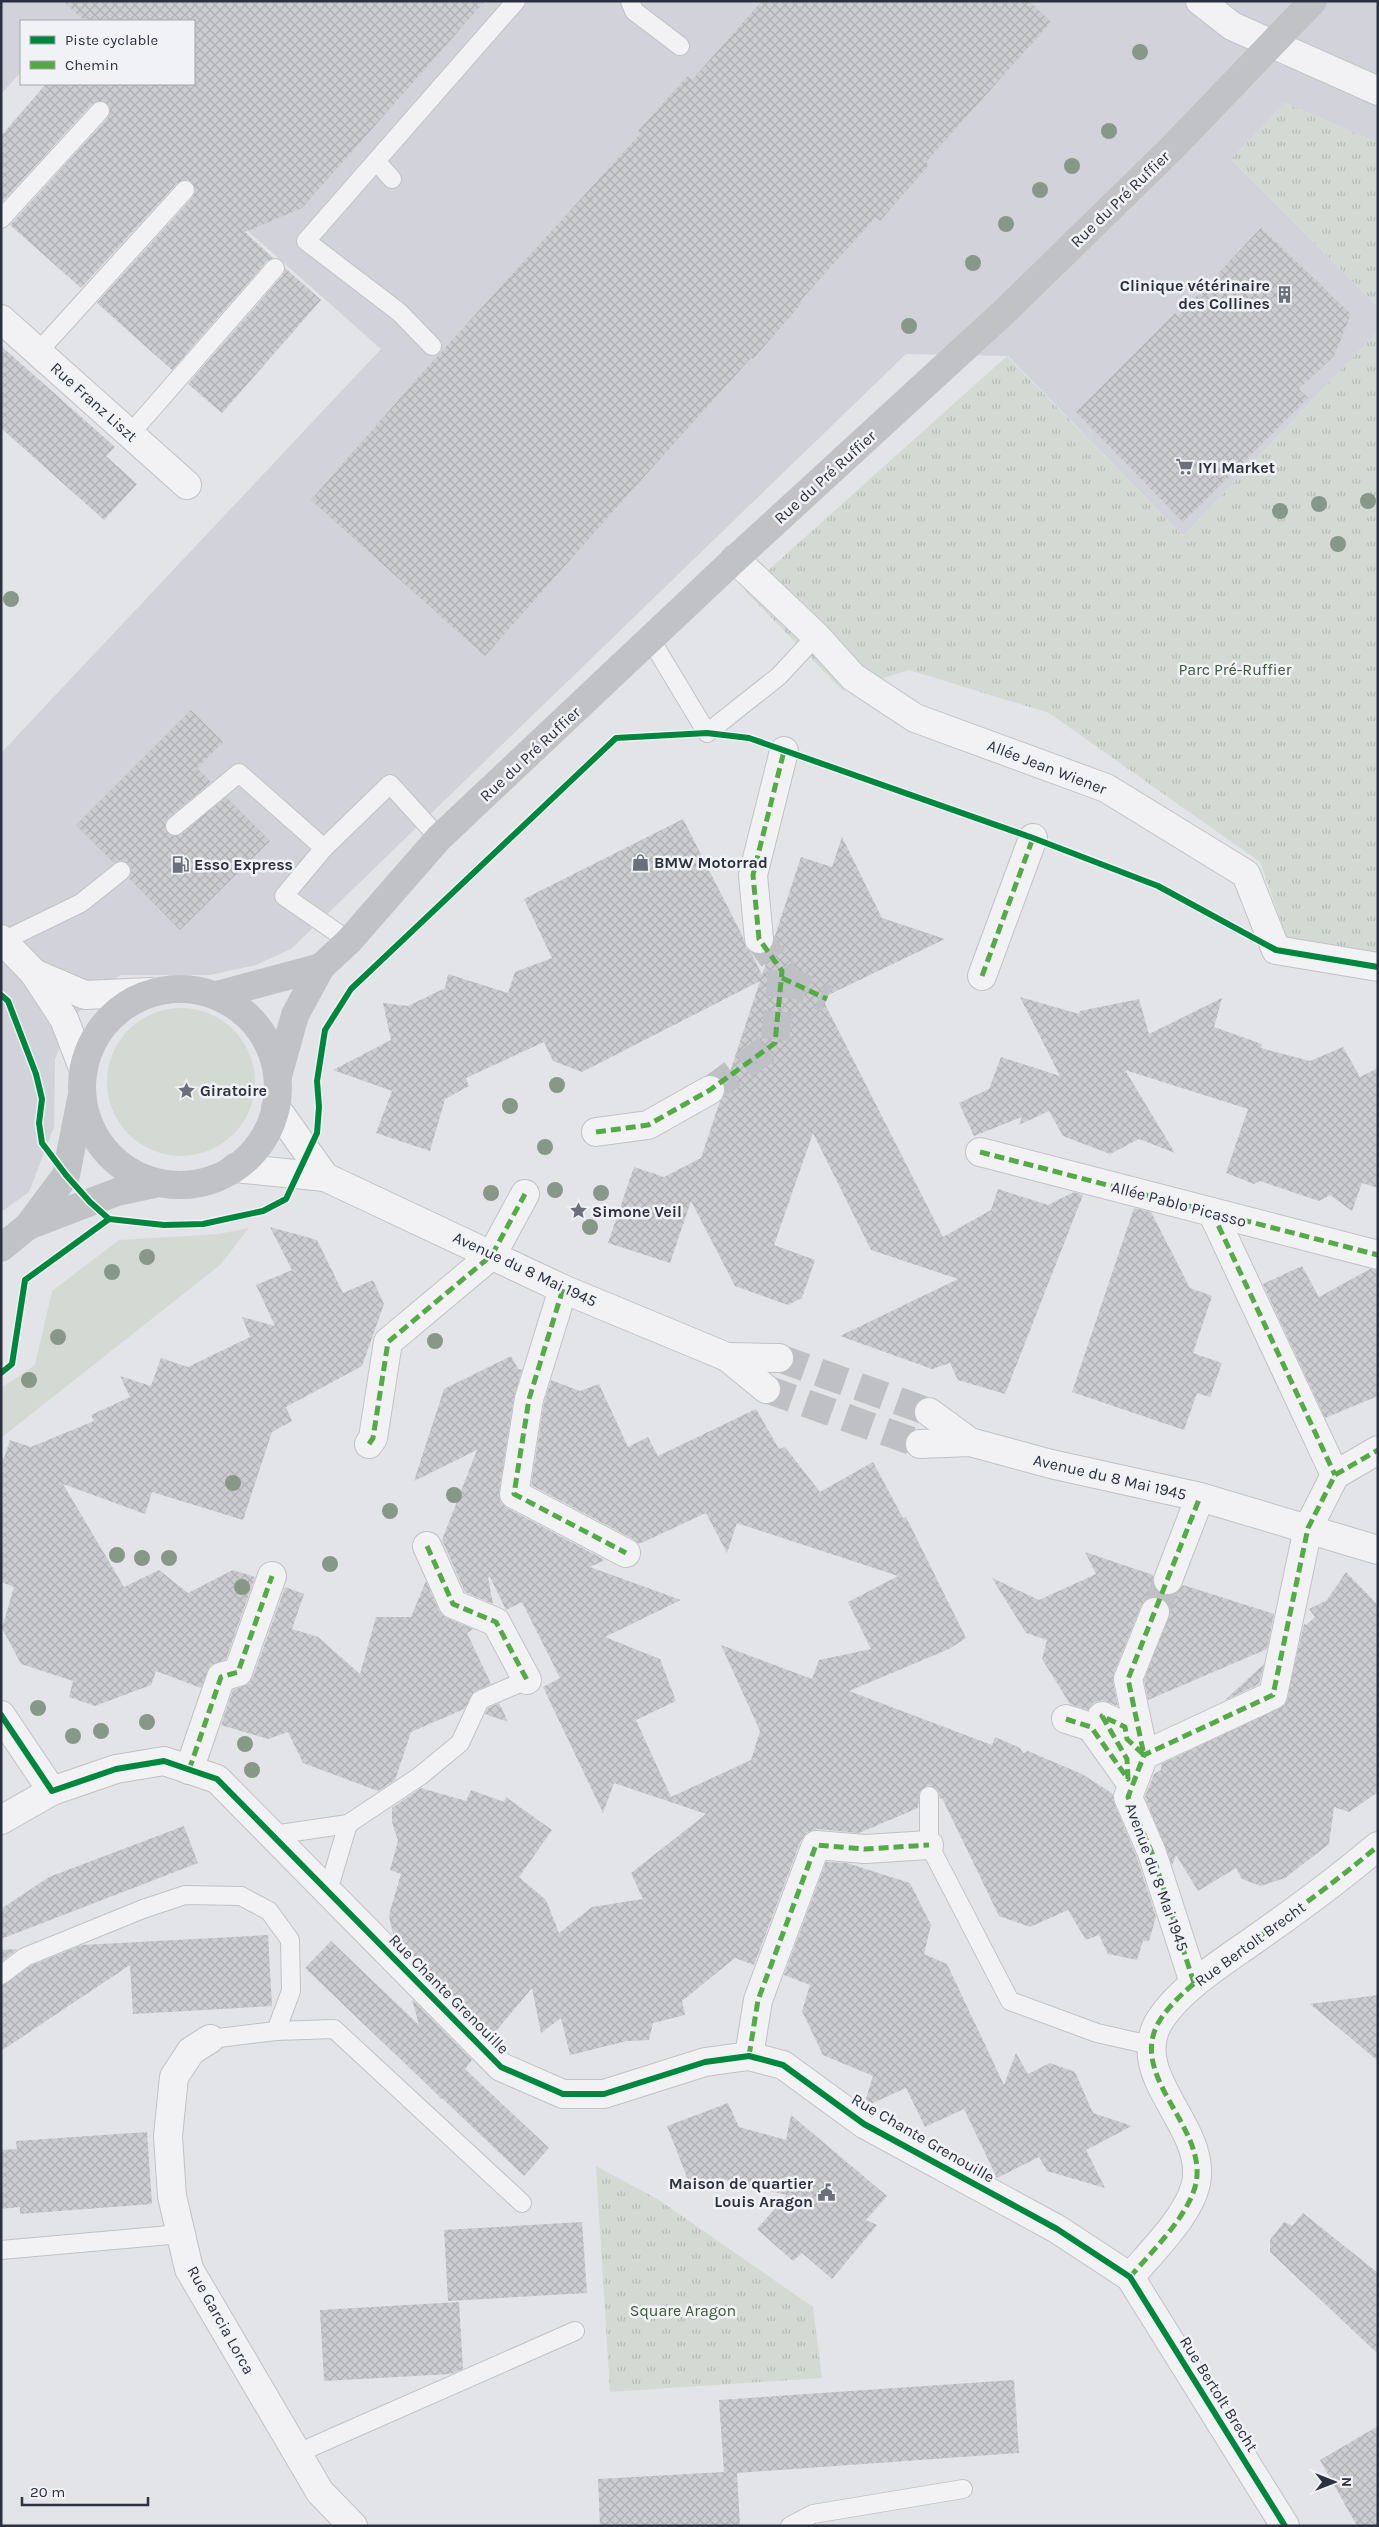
<svg xmlns="http://www.w3.org/2000/svg" width="1379" height="2527" font-family="Karla,sans-serif">
	<defs>
		<pattern id="park-tufts" width="24" height="20" patternUnits="userSpaceOnUse" patternTransform="scale(1.25)"><rect width="24" height="20" fill="#d3dad3"/><path d="M3 7l-1-3M5 7V3M7 7l1-3M15 17l-1-3M17 17v-4M19 17l1-3" fill="none" stroke="#b5bcb6"/></pattern>
		<pattern id="building-cross-hatch" width="8" height="8" patternUnits="userSpaceOnUse" patternTransform="scale(1.25)"><rect width="8" height="8" fill="#cbcccf"/><path d="M0 0l8 8M0 8l8-8" fill="none" stroke="#aeb0b3"/></pattern>
	</defs>
	<rect width="100%" height="100%" fill="#e3e4e7"/>
	<path fill="#d2d3da" d="M1,1h1377v142l-93,-40 -54,56 147,148v24l-195,205 -175,-180 -102,-2 -615,595 -35,16 -46,10h-90l-49,44 -16,40 -1,68 -25,65 -28,20v-459l380,-404 -299,-265h112v-63h-173v51l-20,22z"/>
	<g fill="#d3dad3">
		<circle cx="181" cy="1082" r="74"/>
		<path d="M249,1228l-29,37 -219,173v-50l34,-23 17,-74 67,-51 99,-6z"/>
	</g>
	<g fill="url(#park-tufts)">
		<path d="M1285,103l93,40v164l-147,-148z"/>
		<path d="M1378,331v625l-90,-15 -28,-79 -211,-149 -140,-43 -66,21 -98,-100 262,-235 176,180z"/>
		<path d="M596,2166l63,34 154,107 9,71 -212,14z"/>
	</g>
	<g fill="url(#building-cross-hatch)">
		<path d="M63,1h422l-183,207 -57,24 28,26 -6,3 -95,109 -75,-67 96,-106 2,-5 -3,-10 -5,-2 -10,3 -96,105 -71,-63 98,-107 2,-11 -8,-6 -10,3 -91,99v-67l45,-52h148v-63h-109z"/>
		<path d="M762,1h267l22,21 -125,140 3,3 -49,56 -4,-4 -76,84 2,2 -49,56 -2,-1 -127,141 -139,157 -174,-156 112,-128 218,-239 -3,-2 50,-55 4,4z"/>
		<path d="M1261,228l90,86 -17,42 -35,33 9,9 -125,124 -107,-110 99,-99 3,3z"/>
		<path d="M285,268l36,32 -99,113 -34,-29 95,-109z"/>
		<path d="M1,346l114,101 -9,9 31,28 -33,36 -103,-92z"/>
		<path d="M191,710l32,32 -26,26 14,14 -43,36 -3,5 2,9 5,4 9,-2 45,-37 44,44 -90,89 -51,-52 3,-8 -3,-6 -9,-4 -6,3 -38,-38z"/>
		<path d="M683,819l60,118 3,11 5,4 11,23 39,-118 31,10 10,-30 40,81 63,21 -123,59 121,239 48,-27 7,-21 50,16 26,-13 9,3 -78,199 -47,-14 -8,-17 -18,6 -92,-33 118,-57 -87,-29 -58,-117 -39,112 41,15 -13,38 -14,7 -53,-19 -44,-85 -21,62 -62,-20 26,-76 30,10 37,-19 19,-57 4,-4 1,-10 35,-106 -178,91 -29,-11 -9,-19 -78,36 3,8 -24,13 -15,52 -54,-18 16,-42 -59,-21 58,-30 -8,-37 25,3 37,-18 3,-14 60,19 7,-21 37,-14 -28,-59z"/>
		<path d="M1020,997l59,17 1,-3 59,-12 10,35 73,-36 -8,29 48,17 -1,4 49,13 33,-14 17,30 18,-9v120l-16,-5 -10,28 -22,-16 -11,6 -59,-20 -6,3 -28,-11 22,-64 -123,-39 50,83 -36,-14 -29,15 -47,-18 -14,-25 -30,14 3,-8 -48,19 -15,-33 30,-14 12,-32 59,19z"/>
		<path d="M1134,1208l17,4 39,76 22,8 -19,57 29,10 -12,34 -13,-4 -13,37 -112,-38z"/>
		<path d="M270,1227l47,13 26,53 30,-13 11,24 -22,62 -76,41 6,14 -20,11 -29,88 -91,-28 -7,22 -82,-30 61,103 35,-17 29,23 45,-23 22,7 -29,82 -16,7 -9,22 -45,-17 -5,14 -56,21 -26,-9 4,-16 -52,-17 -19,-36 12,-41 -13,-5v-123l3,-1 6,-18 21,7 63,-26 -3,-6 39,-18 -10,-21 31,10 10,-28 27,9 62,-30 -8,-20 33,9 -19,-41 36,-15z"/>
		<path d="M1302,1266l17,31 51,-28 8,1v126l-53,22 -62,-134z"/>
		<path d="M511,1356l7,13 4,1 -8,27 -15,95 1,9 7,7 98,52 -15,7 91,33 -76,37 55,22 16,42 -40,19 35,77 80,-37 9,-29 -39,-86 91,34 7,-19 52,-11 -23,-47 50,-26 -161,-53 -10,30 -21,-40 -67,31 -6,-5 -102,-54 13,-82 7,-23 29,11 19,-7 29,63 20,-10 10,19 98,-47 23,40 6,-2 35,45 53,-30 30,56 3,-1 60,121 -17,11 -100,42 143,54 3,-8 25,11 3,5 5,-2 54,23 31,20 1,9 23,55 19,59 -7,24h-6l-6,19 -29,-6 -9,-19 -13,5 -18,-30 -38,17 -31,-11 -57,-118 -2,1 -2,-8 -9,-6 -9,6 -2,17 -59,25 -42,-4 -10,3 -6,8 -47,125 -19,-7 -53,43 3,14 -32,8 -4,17 -22,1 -57,14 -9,-37 -20,15 -9,-45 -40,48 -98,-99 -5,-20 1,-6 11,-37 -11,-4 8,-29 -6,-19v-14l29,-20 45,13 5,-11 33,12 2,-5 46,33 -33,47 27,23 13,33 33,-26 51,-8 -12,-26 75,-59 -92,-31 -11,30 -60,-126 17,-9 -38,-76 -16,8 -16,-33h-2l5,27 -28,-12 -23,-52 35,-90 -63,31 30,-92z"/>
		<path d="M1085,1552l68,23v8l3,6 7,6h7l7,-3 6,-7 91,29 -7,35 -119,51 -4,-20 26,-70 -3,-8 -7,-5h-8l-7,3 -4,6 -27,67 -1,9 5,24 -16,-6 -9,3 -5,7 -18,-6 -28,-45 5,-19 -21,-7 -34,-55 47,22 57,-26z"/>
		<path d="M1346,1572l32,33v187l-29,20 -15,-5 -5,37 -44,34 -24,8 -19,-7 -6,-11 -38,23 -22,-36 -4,10 -27,-68 9,-23 7,-4v-6l124,-59 19,-81 2,1 9,-8 -6,-8 18,-9z"/>
		<path d="M426,1581l13,30 8,7 26,11 -6,4 24,51 -16,7 -11,18 -53,23 -16,48 -17,11 -75,-28 -15,-31 -20,7 -47,-14 12,-35 15,-6 5,-7 32,-90 19,7 -12,35 26,8 42,37 16,-57h35z"/>
		<path d="M1264,1664l-5,20 -35,17z"/>
		<path d="M499,1703l9,19 -23,-8 3,-6z"/>
		<path d="M184,1826l14,37 -197,76v-30l48,-32z"/>
		<path d="M826,1862l21,1 63,20 21,42 -7,29 23,10 57,121 12,-32 12,21 22,-11 25,9 18,41 39,13 -46,24 19,38 -58,-17 -8,-14 -42,21 -33,-69 -39,18 -19,-39 -40,18 -2,-1 9,-29 -50,-21 -21,-44 8,-26 -26,-10z"/>
		<path d="M268,1935l4,71 -139,8 -3,-49 -129,86v-66l29,-19 52,-21z"/>
		<path d="M331,1941l88,84 -7,-26 60,61 -7,9 84,79 -25,28 -82,-78 -2,1 -1,-3 -134,-128z"/>
		<path d="M18,1949l-17,13v-12z"/>
		<path d="M1378,1995v66l-68,-57z"/>
		<path d="M728,2103l11,24 47,13 5,-25 96,81 -21,24 11,5 -45,54 -30,-26 -9,8 -36,-32 30,-34 -70,-17 -25,12 -25,-64z"/>
		<path d="M147,2132l5,72 -132,10v-7l-19,2v-59l16,-1 -1,-8z"/>
		<path d="M1303,2213l75,60v81l-108,-102v-12l14,-18 8,4z"/>
		<path d="M582,2222l5,71 -139,8 -4,-71z"/>
		<path d="M459,2302l4,67 -12,5 -127,7 -4,-71z"/>
		<path d="M1014,2380l5,73 -282,20 3,53h-140l-2,-47 126,-7 -5,-72z"/>
		<path d="M1378,2426v100h-21l-37,-66z"/>
	</g>
	<g fill="none" stroke-linecap="round" stroke-linejoin="round">
		<g stroke="#bec0c5" stroke-width="28" stroke-dasharray="28 14" stroke-linecap="butt">
			<path d="M782,978l45,21"/>
			<path d="M710,1090l65,-47 7,-72 -23,-32"/>
			<path d="M1155,1612l13,-32"/>
		</g>
		<g stroke="#bec0c5" stroke-width="28" stroke-dasharray="28 14" stroke-linecap="butt">
			<path d="M779,1358l150,54"/>
			<path d="M766,1389l154,55"/>
		</g>
		<defs>
			<g id="service">
				<path d="M630,1l4,10 46,35"/>
				<path d="M376,161l16,18"/>
				<path d="M1,219l99,-108"/>
				<path d="M432,346l-33,-34 -93,-71 210,-240"/>
				<path d="M38,352l147,-162"/>
				<path d="M130,434l145,-166"/>
				<path d="M651,640l56,93 72,-57 37,-40"/>
				<path d="M175,826l64,-53 85,75 66,-64 49,54"/>
				<path d="M324,848l-40,48 65,45"/>
				<path d="M3,941l78,-38 40,-32"/>
				<path d="M929,1796v49l81,156 87,32 53,12"/>
				<path d="M273,1835l75,-11 72,-48 40,-33 20,-43 47,-20"/>
				<path d="M328,1891l20,-67"/>
				<path d="M1,1975l24,-18 118,-48 42,-14 56,1 28,15 21,29 1,51 -15,40"/>
				<path d="M210,2039l66,-8 58,-2 188,174"/>
				<path d="M1,2250l180,-16"/>
				<path d="M298,2453l277,-122"/>
				<path d="M790,2526l23,-12 150,-25"/>
			</g>
			<g id="pedestrian">
				<path d="M759,939l-6,-64 31,-124"/>
				<path d="M982,976l51,-138"/>
				<path d="M596,1132l52,-7 62,-35"/>
				<path d="M980,1152l398,103"/>
				<path d="M1212,1212l123,263"/>
				<path d="M563,1289l-34,110 -15,95 112,59"/>
				<path d="M369,1444l4,-6 15,-96 104,-87 33,-61"/>
				<path d="M427,1546l26,58 43,18 31,58"/>
				<path d="M1168,1580l32,-83"/>
				<path d="M1066,1719l25,8 37,52 -1,-20 -25,-43 23,11 2,12 17,16 -16,-76 27,-67"/>
				<path d="M189,1770l32,-93 17,-5 34,-96"/>
				<path d="M1194,1983l-42,-130 -24,-56 16,-42 129,-60 35,-167 27,-53 43,-25"/>
				<path d="M749,2056l9,-56 58,-155 49,4 64,-4"/>
			</g>
			<g id="minor">
				<path d="M1200,1l32,25 146,65"/>
				<path d="M1,319l186,166"/>
				<path d="M735,559l81,77 37,41 62,41 191,70 140,86 30,76 102,17"/>
				<path d="M1,939l33,34 30,46 19,49"/>
				<path d="M34,973l51,22 66,-3"/>
				<path d="M276,1108l49,69"/>
				<path d="M235,1168l90,9 238,112 164,68 39,32"/>
				<path d="M727,1357l52,1"/>
				<path d="M929,1412l41,30"/>
				<path d="M920,1444l50,-2 81,22 149,33 178,53"/>
				<path d="M1,1715l51,76 64,-22 48,-8 53,18 284,288 62,27h41l101,-32 44,-6 34,9 81,59 193,105 73,48 155,249"/>
				<path d="M1,1820l51,-29"/>
				<path d="M210,2039l-19,12 -17,26 -6,59 4,60 17,73 131,223 33,34"/>
				<path d="M1130,2277c22,-26 66,-68 67,-102 3,-54 -70,-102 -37,-155 22,-34 68,-61 101,-85 40,-28 79,-57 117,-89"/>
			</g>
		</defs>
		<use href="#service" stroke="#c1c2c5" stroke-width="20"/>
		<use href="#pedestrian" stroke="#c1c2c5" stroke-width="30"/>
		<use href="#minor" stroke="#c1c2c5" stroke-width="30"/>
		<use href="#service" stroke="#f2f2f4" stroke-width="18"/>
		<use href="#pedestrian" stroke="#f2f2f4" stroke-width="28"/>
		<use href="#minor" stroke="#f2f2f4" stroke-width="28"/>
		<g stroke="#c0c2c5" stroke-width="28">
			<circle cx="180" cy="1087" r="98"/>
			<path d="M217,995l104,-28"/>
			<path d="M278,1076l17,-61 26,-48 28,-26 90,-103 296,-279 269,-247 168,-164 141,-147"/>
			<path d="M28,1226l89,-34 42,-9"/>
			<path d="M1,1248l27,-22 38,-51 15,-76"/>
		</g>
		<g stroke="#54ab46" stroke-width="5" stroke-dasharray="10 5" stroke-linecap="butt">
			<path d="M982,976l51,-138"/>
			<path d="M782,978l45,21"/>
			<path d="M596,1132l52,-7 62,-35 65,-47 7,-72 -23,-32 -6,-64 31,-124"/>
			<path d="M980,1152l398,103"/>
			<path d="M1212,1212l123,263"/>
			<path d="M563,1289l-34,110 -15,95 112,59"/>
			<path d="M369,1444l4,-6 15,-96 104,-87 33,-61"/>
			<path d="M427,1546l26,58 43,18 31,58"/>
			<path d="M1066,1719l25,8 37,52 -1,-20 -25,-43 23,11 2,12 17,16 -16,-76 72,-182"/>
			<path d="M189,1770l32,-93 17,-5 34,-96"/>
			<path d="M1194,1983l-42,-130 -24,-56 16,-42 129,-60 35,-167 27,-53 43,-25"/>
			<path d="M749,2056l9,-56 58,-155 49,4 64,-4"/>
			<path d="M1130,2277c22,-26 66,-68 67,-102 3,-54 -70,-102 -37,-155 22,-34 68,-61 101,-85 40,-28 79,-57 117,-89"/>
		</g>
		<defs>
			<g id="cycleway">
				<path d="M1,995l7,6 28,73 6,25 -3,24 3,20 24,32 24,27 19,17 55,6 39,-1 32,-7 28,-6 23,-12 31,-66 2,-26 -2,-26 8,-51 26,-41 265,-251 91,-5 42,5 284,100 125,48 118,64 102,17"/>
				<path d="M1,1373l11,-9 13,-84 84,-61"/>
				<path d="M1,1715l51,76 64,-22 48,-8 53,18 284,288 62,27h41l101,-32 44,-6 34,9 81,59 193,105 73,48 155,249"/>
			</g>
		</defs>
		<use href="#cycleway" stroke="#f1f2f6" stroke-width="9"/>
		<use href="#cycleway" stroke="#00873e" stroke-width="6"/>
	</g>
	<g fill="#889888">
		<circle cx="1140" cy="52" r="8"/>
		<circle cx="1109" cy="131" r="8"/>
		<circle cx="1072" cy="166" r="8"/>
		<circle cx="1040" cy="190" r="8"/>
		<circle cx="1006" cy="224" r="8"/>
		<circle cx="973" cy="263" r="8"/>
		<circle cx="909" cy="326" r="8"/>
		<circle cx="1368" cy="501" r="8"/>
		<circle cx="1319" cy="504" r="8"/>
		<circle cx="1280" cy="511" r="8"/>
		<circle cx="1338" cy="544" r="8"/>
		<circle cx="11" cy="599" r="8"/>
		<circle cx="557" cy="1085" r="8"/>
		<circle cx="510" cy="1106" r="8"/>
		<circle cx="545" cy="1147" r="8"/>
		<circle cx="555" cy="1190" r="8"/>
		<circle cx="491" cy="1193" r="8"/>
		<circle cx="601" cy="1193" r="8"/>
		<circle cx="590" cy="1227" r="8"/>
		<circle cx="147" cy="1257" r="8"/>
		<circle cx="112" cy="1272" r="8"/>
		<circle cx="58" cy="1337" r="8"/>
		<circle cx="435" cy="1341" r="8"/>
		<circle cx="29" cy="1380" r="8"/>
		<circle cx="233" cy="1483" r="8"/>
		<circle cx="454" cy="1495" r="8"/>
		<circle cx="390" cy="1511" r="8"/>
		<circle cx="117" cy="1555" r="8"/>
		<circle cx="142" cy="1558" r="8"/>
		<circle cx="169" cy="1558" r="8"/>
		<circle cx="330" cy="1564" r="8"/>
		<circle cx="242" cy="1587" r="8"/>
		<circle cx="38" cy="1708" r="8"/>
		<circle cx="147" cy="1722" r="8"/>
		<circle cx="101" cy="1731" r="8"/>
		<circle cx="73" cy="1736" r="8"/>
		<circle cx="245" cy="1744" r="8"/>
		<circle cx="252" cy="1770" r="8"/>
	</g>
	<defs>
		<symbol id="building-bare" viewBox="-9 -9 18 18"><path d="M-4-6H4V6H1V3H-1V6H-4ZM-2.5-4.3h1.7v1.8h-1.7ZM.8-4.3h1.7v1.8H.8ZM-2.5-1h1.7V.8h-1.7ZM.8-1h1.7V.8H.8Z" fill="#6b707a" stroke="#f1f2f6" stroke-width="2.5" paint-order="stroke"/></symbol>
		<symbol id="supermarket-bare" viewBox="-9 -9 18 18"><path d="M-6-5.5h2.5l.6 2H6L4.5 2H-2.5L-4.4-4H-6ZM-1.5 3.2a1.3 1.3 0 1 0 .1 0ZM3 3.2a1.3 1.3 0 1 0 .1 0Z" fill="#6b707a" stroke="#f1f2f6" stroke-width="2.5" paint-order="stroke"/></symbol>
		<symbol id="shop-bare" viewBox="-9 -9 18 18"><path d="M-5-2.5h2.3a2.7 3.5 0 0 1 5.4 0H5L5.5 6h-11ZM-1.5-2.5h3a1.5 2.3 0 0 0-3 0Z" fill="#6b707a" stroke="#f1f2f6" stroke-width="2.5" paint-order="stroke"/></symbol>
		<symbol id="fuel-bare" viewBox="-9 -9 18 18"><path d="M-5.5-6h7V0h2V4h1.3V-2.5L3-4.5l.8-.8L6-3V5H2.5V1h-1V6h-7ZM-4.2-4.7v3.2H.2V-4.7Z" fill="#6b707a" stroke="#f1f2f6" stroke-width="2.5" paint-order="stroke"/></symbol>
		<symbol id="sight-bare" viewBox="-9 -9 18 18"><path d="M0-6L1.8-2.2L6-1.7L2.9 1.2L3.7 5.4L0 3.3L-3.7 5.4L-2.9 1.2L-6-1.7L-1.8-2.2Z" fill="#6b707a" stroke="#f1f2f6" stroke-width="2.5" paint-order="stroke"/></symbol>
		<symbol id="civic-bare" viewBox="-9 -9 18 18"><path d="M-.6-6.5H3V-4.5H.6V-3L4-1V1h2V6H-6V1h2V-1L-.6-3ZM-1.2 2.5V6h2.4V2.5Z" fill="#6b707a" stroke="#f1f2f6" stroke-width="2.5" paint-order="stroke"/></symbol>
	</defs>
	<g fill-rule="evenodd">
		<use href="#building-bare" x="1272" y="282" width="25" height="25"/>
		<use href="#supermarket-bare" x="1172" y="454" width="25" height="25"/>
		<use href="#shop-bare" x="628" y="850" width="25" height="25"/>
		<use href="#fuel-bare" x="168" y="852" width="25" height="25"/>
		<use href="#sight-bare" x="174" y="1078" width="25" height="25"/>
		<use href="#sight-bare" x="566" y="1198" width="25" height="25"/>
		<use href="#civic-bare" x="814" y="2180" width="25" height="25"/>
	</g>
	<g text-anchor="middle" dominant-baseline="central" stroke-width="5" stroke-linejoin="round" paint-order="stroke">
		<g font-size="16" fill="#2b313f" stroke="#f1f2f6">
			<text transform="translate(1120 199) rotate(-44)">Rue du Pré Ruffier</text>
			<text transform="translate(94 402) rotate(42)">Rue Franz Liszt</text>
			<text transform="translate(825 477) rotate(-42)">Rue du Pré Ruffier</text>
			<text transform="translate(530 754) rotate(-43)">Rue du Pré Ruffier</text>
			<text transform="translate(1047 767) rotate(21)">Allée Jean Wiener</text>
			<text transform="translate(1179 1204) rotate(15)">Allée Pablo Picasso</text>
			<text transform="translate(525 1269) rotate(25)">Avenue du 8 Mai 1945</text>
			<text transform="translate(1110 1477) rotate(13)">Avenue du 8 Mai 1945</text>
			<text transform="translate(1157 1877) rotate(70)">Avenue du 8 Mai 1945</text>
			<text transform="translate(1250 1944) rotate(-36)">Rue Bertolt Brecht</text>
			<text transform="translate(449 1994) rotate(45)">Rue Chante Grenouille</text>
			<text transform="translate(923 2138) rotate(30)">Rue Chante Grenouille</text>
			<text transform="translate(221 2320) rotate(61)">Rue Garcia Lorca</text>
			<text transform="translate(1219 2394) rotate(58)">Rue Bertolt Brecht</text>
		</g>
		<g font-size="16" font-weight="bold" fill="#2b313f" stroke="#f1f2f6" text-anchor="start">
			<text x="1270" y="285" text-anchor="end">Clinique vétérinaire<tspan x="1270" dy="18">des Collines</tspan></text>
			<text x="1198" y="467">IYI Market</text>
			<text x="654" y="862">BMW Motorrad</text>
			<text x="194" y="864">Esso Express</text>
			<text x="200" y="1090">Giratoire</text>
			<text x="592" y="1211">Simone Veil</text>
			<text x="813" y="2183" text-anchor="end">Maison de quartier<tspan x="813" dy="18">Louis Aragon</tspan></text>
		</g>
		<g font-size="16" fill="#3d593a" stroke="#f1f2f6">
			<text x="1235" y="669">Parc Pré-Ruffier</text>
			<text x="683" y="2310">Square Aragon</text>
		</g>
	</g>
	<rect width="1379" height="2527" fill="none" stroke="#2b313f" stroke-width="5"/>
	<rect x="20" y="20" width="175" height="65" fill="#f1f2f6" stroke="#a2a5ad"/>
	<rect x="30" y="36" width="25" height="8" fill="#00873e" stroke="#a2a5ad"/>
	<text x="65" y="45" font-size="15" fill="#2b313f">Piste cyclable</text>
	<rect x="30" y="61" width="25" height="8" fill="#54ab46" stroke="#a2a5ad"/>
	<text x="65" y="70" font-size="15" fill="#2b313f">Chemin</text>
	<g transform="translate(1334 2482) rotate(90)" stroke="#f1f2f6" stroke-width="4" paint-order="stroke">
	<path d="M0-4L9 19L0 12L-9 19Z" fill="#2b313f"/>
	<text y="-8" font-size="14" font-weight="bold" text-anchor="middle" fill="#2b313f">N</text>
	</g>
	<path d="M22 2497v8h126v-8" fill="none" stroke="#2b313f" stroke-width="2.5"/>
	<text x="30" y="2497" font-size="15" fill="#2b313f" stroke="#f1f2f6" stroke-width="4" paint-order="stroke">20 m</text>
</svg>
